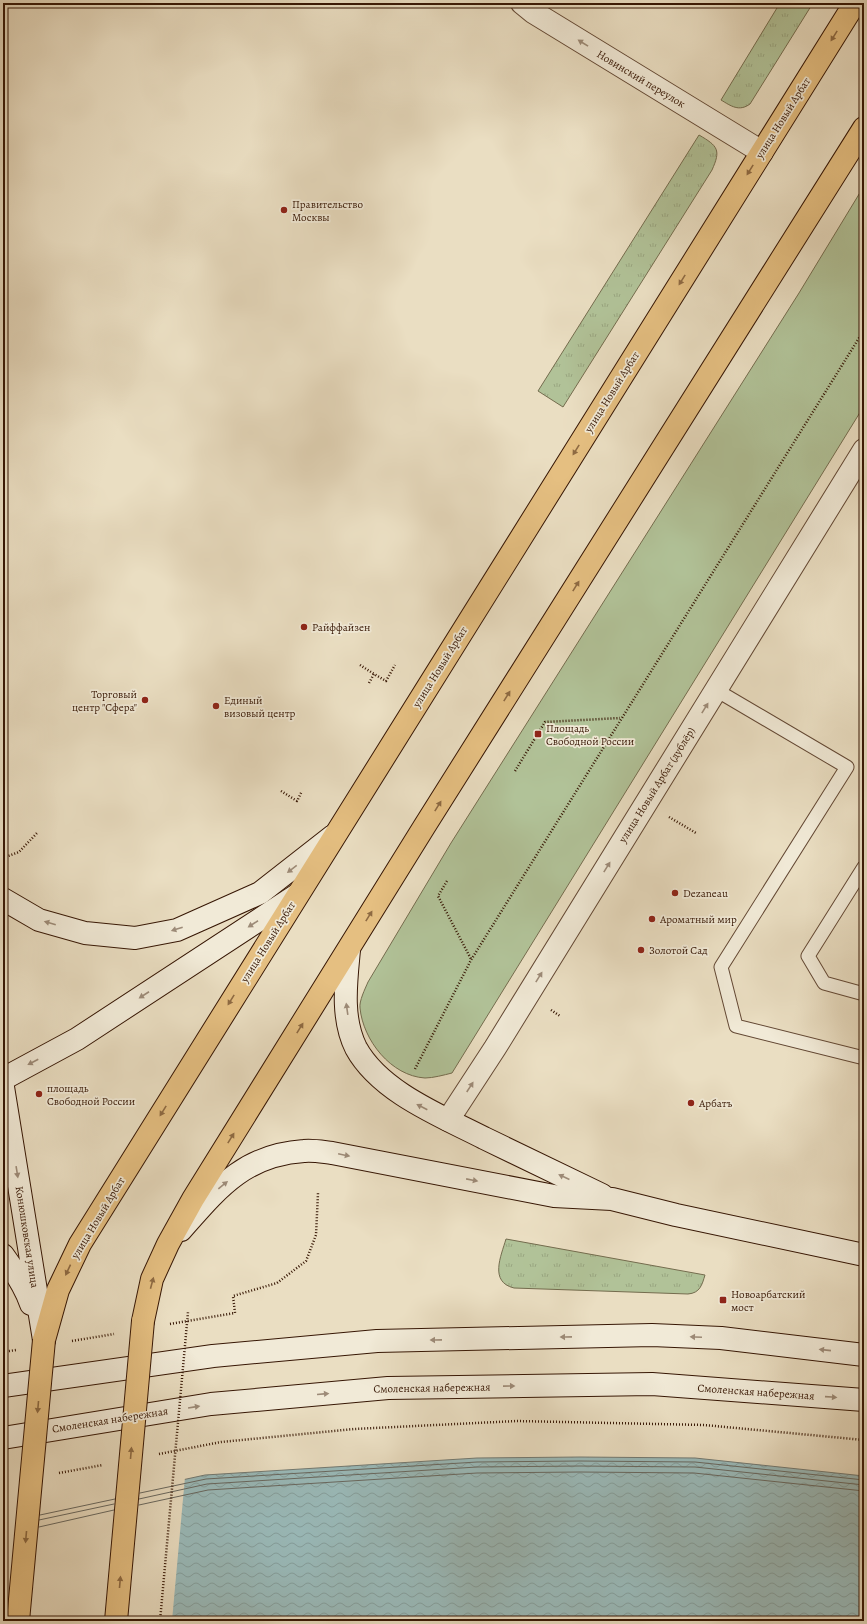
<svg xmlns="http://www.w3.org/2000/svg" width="867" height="1624" font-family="Alegreya,serif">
	<defs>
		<pattern id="grass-tufts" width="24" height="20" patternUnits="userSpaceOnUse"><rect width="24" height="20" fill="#b1c298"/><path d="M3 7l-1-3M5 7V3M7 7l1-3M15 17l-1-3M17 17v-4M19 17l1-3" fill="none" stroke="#99a681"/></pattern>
		<pattern id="water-waves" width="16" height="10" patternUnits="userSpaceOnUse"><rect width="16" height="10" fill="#9abbbb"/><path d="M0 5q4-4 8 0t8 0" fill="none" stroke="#85a09f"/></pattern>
	</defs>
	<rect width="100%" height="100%" fill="#eadec2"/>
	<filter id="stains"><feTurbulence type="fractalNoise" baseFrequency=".005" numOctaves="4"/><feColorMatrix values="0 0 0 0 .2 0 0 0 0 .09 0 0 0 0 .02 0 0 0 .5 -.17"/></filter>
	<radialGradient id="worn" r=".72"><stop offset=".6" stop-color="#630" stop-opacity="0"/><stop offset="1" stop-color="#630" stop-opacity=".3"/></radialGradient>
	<g fill="url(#grass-tufts)" stroke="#746c4e">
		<path d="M780,3h33l-63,101c-11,8 -19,2 -29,-4z"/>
		<path d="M699,135c19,11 22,15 13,35l-149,237 -25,-16z"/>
		<path d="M506,1239l199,36c-3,10 -5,18 -17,19l-174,-6c-25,-6 -13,-32 -8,-49z"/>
	</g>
	<path fill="#b1c298" stroke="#746c4e" d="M864,186v220l-412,667c-8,2 -19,5 -27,5 -34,-2 -62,-38 -65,-70 -1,-7 5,-19 8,-26l83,-139 348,-550z"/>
	<path fill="url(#water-waves)" stroke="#727972" d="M580,1457l115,1 169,18v145h-861v-102l202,-44 272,-17z"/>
	<path fill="#eadec2" d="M185,1477l-13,144h-169v-104z"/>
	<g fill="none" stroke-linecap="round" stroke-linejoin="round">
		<g stroke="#686860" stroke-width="1">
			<path d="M140,1493l66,-14 271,-17 103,-1 115,1 169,18"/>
			<path d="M139,1499l68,-15 270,-17 103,-1 115,1 169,18"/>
			<path d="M139,1505l69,-15 269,-17 103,-1 114,1 170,18"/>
			<path d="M40,1515l75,-16"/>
			<path d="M39,1520l75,-16"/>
			<path d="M39,1527l75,-17"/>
		</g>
		<defs>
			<g id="lane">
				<path d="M716,690l131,77 -126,200 15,59 128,32"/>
				<path d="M864,867l-56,89 16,27 40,11"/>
			</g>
			<g id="street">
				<path d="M522,3l11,9 229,140"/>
				<path d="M448,1120l47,-72 369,-598"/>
			</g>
			<g id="secondary">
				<path d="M3,899l36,21 46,13 50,5 42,-8 83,-37 73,-57"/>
				<path d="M349,950c-3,32 -8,68 7,98 24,44 85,68 128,90 39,19 78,38 118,57"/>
				<path d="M3,1079l74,-40 220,-144"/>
				<path d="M3,1087l41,253"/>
				<path d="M181,1230c37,-42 63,-75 123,-79 9,-1 19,1 28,2l222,43 58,3 64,16 188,40"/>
				<path d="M3,1255c11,15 22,31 28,49"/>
				<path d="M3,1386l210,-30 164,-15 275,-6 69,3 143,17"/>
				<path d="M3,1438l208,-34 177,-16 264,-4 212,16"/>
			</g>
			<g id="primary">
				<path d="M143,1321l9,-42 16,-35 25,-45 231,-372 440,-699"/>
				<path d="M44,1340l14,-50 22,-46 775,-1241"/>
			</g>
		</defs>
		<use href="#lane" stroke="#634834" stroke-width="15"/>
		<use href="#street" stroke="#634834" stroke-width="24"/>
		<use href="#secondary" stroke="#361604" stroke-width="24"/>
		<use href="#primary" stroke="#361604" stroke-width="24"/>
		<g stroke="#361604" stroke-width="2.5" stroke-dasharray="1 2" stroke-linecap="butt">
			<path d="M360,665l14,9"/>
			<path d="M369,683l5,-9 12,7 9,-16"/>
			<path d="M515,771l30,-49 75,-4"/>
			<path d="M281,791l16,10 5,-10"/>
			<path d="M669,817l27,16"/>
			<path d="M3,858l16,-6 19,-20"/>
			<path d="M447,881l-9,15 33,63"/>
			<path d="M551,1010l9,6"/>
			<path d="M415,1069l56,-109 393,-630"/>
			<path d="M170,1324l65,-11 -2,-17 44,-13 29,-22 10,-26 2,-42"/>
			<path d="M72,1341l42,-7"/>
			<path d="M3,1352l13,-2"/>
			<path d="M159,1454l62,-12 133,-13 163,-8 187,4 160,15"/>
			<path d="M59,1473l44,-8"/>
		</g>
		<use href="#lane" stroke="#f1ead7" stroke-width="13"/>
		<use href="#street" stroke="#f1ead7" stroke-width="22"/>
		<use href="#secondary" stroke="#f1ead7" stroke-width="22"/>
		<use href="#primary" stroke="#e5bf81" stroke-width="22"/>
		<defs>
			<g id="primary-bridge">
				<path d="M18,1621l26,-281"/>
				<path d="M116,1621l27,-300"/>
			</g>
		</defs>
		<use href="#primary-bridge" stroke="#361604" stroke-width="24" stroke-linecap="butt"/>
		<path stroke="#361604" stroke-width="2.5" stroke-dasharray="1 2" stroke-linecap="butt" d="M160,1621l28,-309"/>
		<use href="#primary-bridge" stroke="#e5bf81" stroke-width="22"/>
	</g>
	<defs><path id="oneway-solid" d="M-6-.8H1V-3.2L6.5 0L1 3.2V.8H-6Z"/></defs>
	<g fill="#8e6a42">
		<use href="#oneway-solid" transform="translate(834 36) rotate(122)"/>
		<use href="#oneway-solid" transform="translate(750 170) rotate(122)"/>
		<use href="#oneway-solid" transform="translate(682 280) rotate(122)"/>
		<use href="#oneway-solid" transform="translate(576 450) rotate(122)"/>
		<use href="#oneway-solid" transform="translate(576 586) rotate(-58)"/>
		<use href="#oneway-solid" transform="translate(507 696) rotate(-58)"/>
		<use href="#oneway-solid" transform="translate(438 806) rotate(-58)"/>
		<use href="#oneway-solid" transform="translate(369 916) rotate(-58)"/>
		<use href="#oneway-solid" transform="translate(231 1000) rotate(122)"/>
		<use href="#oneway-solid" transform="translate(300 1028) rotate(-58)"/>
		<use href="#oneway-solid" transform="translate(163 1111) rotate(122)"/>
		<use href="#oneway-solid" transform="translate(231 1138) rotate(-58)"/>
		<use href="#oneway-solid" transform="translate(68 1270) rotate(115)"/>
		<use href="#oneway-solid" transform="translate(152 1283) rotate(-75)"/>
		<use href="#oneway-solid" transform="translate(38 1407) rotate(95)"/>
		<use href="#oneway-solid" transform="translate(131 1453) rotate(-85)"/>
		<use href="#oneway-solid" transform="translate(26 1537) rotate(95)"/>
		<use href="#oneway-solid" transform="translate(120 1582) rotate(-85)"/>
	</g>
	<g fill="#9d8b78">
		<use href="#oneway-solid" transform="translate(583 43) rotate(-148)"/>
		<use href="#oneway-solid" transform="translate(705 708) rotate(-58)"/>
		<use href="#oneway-solid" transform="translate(607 867) rotate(-58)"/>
		<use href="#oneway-solid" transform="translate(292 869) rotate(142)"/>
		<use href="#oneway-solid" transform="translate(50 923) rotate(-164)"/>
		<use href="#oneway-solid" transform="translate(253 924) rotate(147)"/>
		<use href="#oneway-solid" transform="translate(177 929) rotate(162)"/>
		<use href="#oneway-solid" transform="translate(539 977) rotate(-58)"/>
		<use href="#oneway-solid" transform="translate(144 995) rotate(147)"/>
		<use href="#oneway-solid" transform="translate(347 1009) rotate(-98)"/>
		<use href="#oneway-solid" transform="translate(33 1062) rotate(152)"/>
		<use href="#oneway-solid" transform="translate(470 1087) rotate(-57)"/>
		<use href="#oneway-solid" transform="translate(422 1107) rotate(-153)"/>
		<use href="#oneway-solid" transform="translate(344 1155) rotate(12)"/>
		<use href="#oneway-solid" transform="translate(17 1172) rotate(81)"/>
		<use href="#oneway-solid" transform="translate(564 1177) rotate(-155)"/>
		<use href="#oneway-solid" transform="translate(472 1180) rotate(11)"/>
		<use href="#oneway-solid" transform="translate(223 1185) rotate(-39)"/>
		<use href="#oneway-solid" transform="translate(566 1337) rotate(179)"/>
		<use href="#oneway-solid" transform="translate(696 1337) rotate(-178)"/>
		<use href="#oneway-solid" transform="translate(436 1340) rotate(179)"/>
		<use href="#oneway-solid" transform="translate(825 1350) rotate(-174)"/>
		<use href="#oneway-solid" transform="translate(509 1386) rotate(-1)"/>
		<use href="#oneway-solid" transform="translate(323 1394) rotate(-5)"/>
		<use href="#oneway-solid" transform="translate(831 1397) rotate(4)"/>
		<use href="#oneway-solid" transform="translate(194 1407) rotate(-9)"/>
	</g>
	<g fill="#8f2418" stroke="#f1ead7" stroke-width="1.5">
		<circle cx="284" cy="210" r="4"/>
		<circle cx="304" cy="627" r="4"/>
		<circle cx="145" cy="700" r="4"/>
		<circle cx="216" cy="706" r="4"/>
		<rect x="534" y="730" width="8" height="8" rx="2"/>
		<circle cx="675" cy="893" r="4"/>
		<circle cx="652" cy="919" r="4"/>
		<circle cx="641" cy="950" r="4"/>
		<circle cx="39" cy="1094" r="4"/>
		<circle cx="691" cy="1103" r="4"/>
		<rect x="719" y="1296" width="8" height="8" rx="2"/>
	</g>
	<g text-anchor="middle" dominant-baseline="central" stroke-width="3.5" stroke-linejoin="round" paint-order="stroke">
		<g font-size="11" fill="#361604" stroke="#f1ead7">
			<text transform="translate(641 79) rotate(31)">Новинский переулок</text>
			<text transform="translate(783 118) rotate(-58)">улица Новый Арбат</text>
			<text transform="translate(612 392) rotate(-58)">улица Новый Арбат</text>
			<text transform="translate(440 667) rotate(-58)">улица Новый Арбат</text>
			<text transform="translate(657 785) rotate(-58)">улица Новый Арбат (дублёр)</text>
			<text transform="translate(268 942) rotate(-58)">улица Новый Арбат</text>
			<text transform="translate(98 1218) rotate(-59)">улица Новый Арбат</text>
			<text transform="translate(27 1237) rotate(81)">Конюшковская улица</text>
			<text transform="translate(432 1388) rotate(-1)">Смоленская набережная</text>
			<text transform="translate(756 1392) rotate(4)">Смоленская набережная</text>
			<text transform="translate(110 1420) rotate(-9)">Смоленская набережная</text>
		</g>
		<g font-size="11" fill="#361604" stroke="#f1ead7" text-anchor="start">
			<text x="292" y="204">Правительство<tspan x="292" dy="13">Москвы</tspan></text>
			<text x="312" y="627">Райффайзен</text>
			<text x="137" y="694" text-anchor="end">Торговый<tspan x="137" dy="13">центр "Сфера"</tspan></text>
			<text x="224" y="700">Единый<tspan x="224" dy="13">визовый центр</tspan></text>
			<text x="546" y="728">Площадь<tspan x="546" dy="13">Свободной России</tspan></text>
			<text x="683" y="893">Dezaneau</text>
			<text x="660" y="919">Ароматный мир</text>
			<text x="649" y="950">Золотой Сад</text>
			<text x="47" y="1088">площадь<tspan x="47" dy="13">Свободной России</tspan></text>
			<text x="699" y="1103">Арбатъ</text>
			<text x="731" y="1294">Новоарбатский<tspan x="731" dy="13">мост</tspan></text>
		</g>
	</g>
	<rect width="867" height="1624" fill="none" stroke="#eadec2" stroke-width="16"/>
	<rect x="4" y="4" width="859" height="1616" fill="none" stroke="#361604" stroke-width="2"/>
	<rect x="8" y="8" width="851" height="1608" fill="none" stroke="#361604"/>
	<rect width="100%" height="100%" filter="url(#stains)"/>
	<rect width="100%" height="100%" fill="url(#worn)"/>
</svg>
